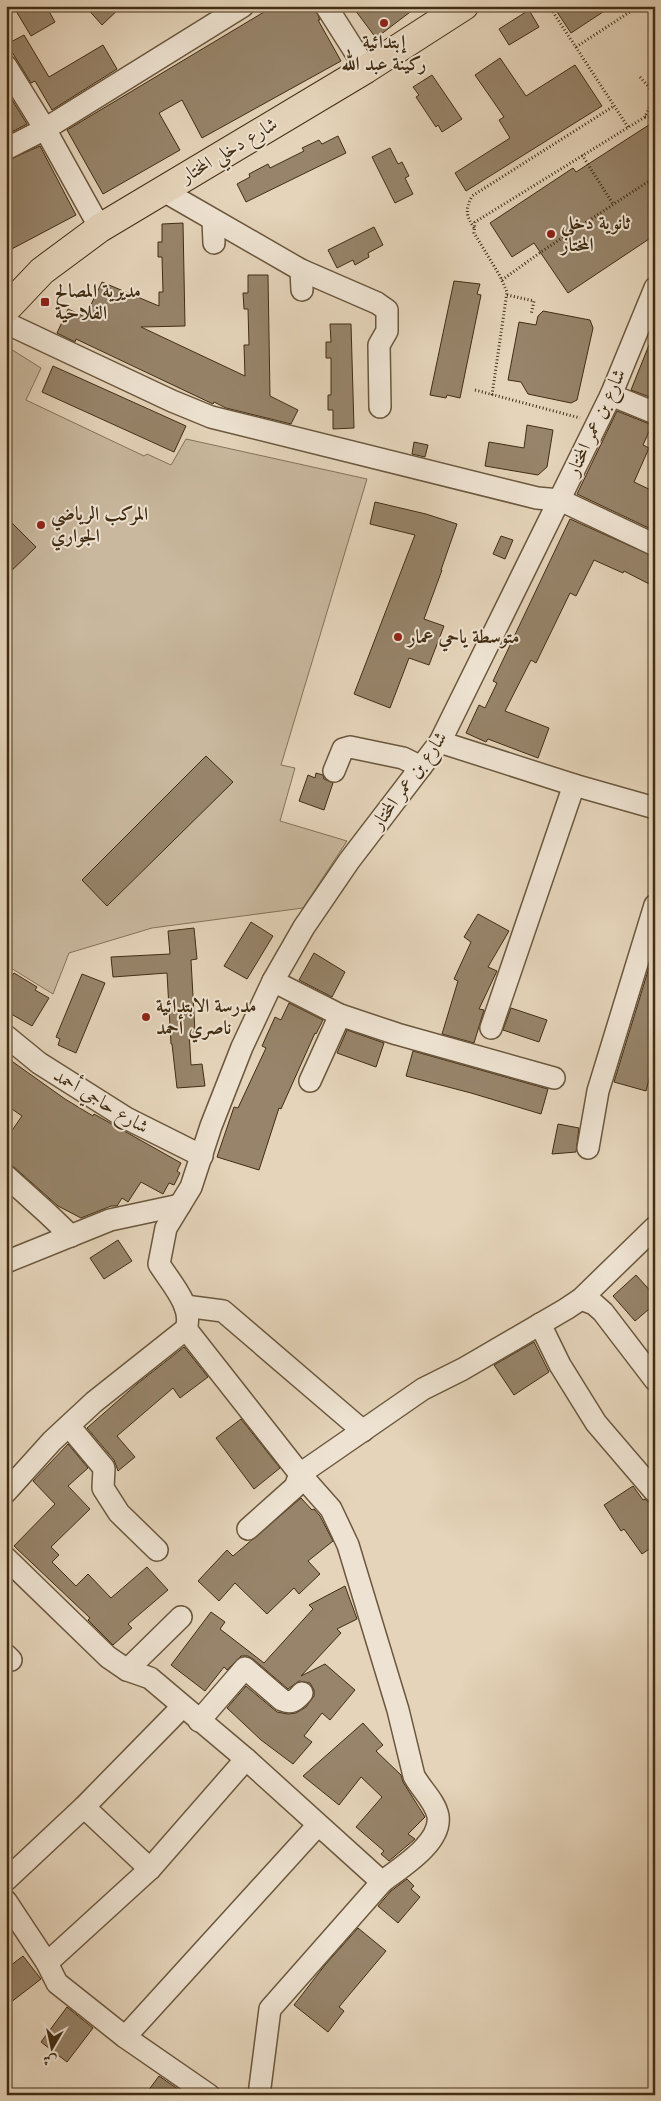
<svg xmlns="http://www.w3.org/2000/svg" width="661" height="2101" font-family="Cardo,Amiri,serif">
	<rect width="100%" height="100%" fill="#e5d4ba"/>
	<filter id="stains"><feTurbulence type="fractalNoise" baseFrequency=".004" numOctaves="4"/><feColorMatrix values="0 0 0 0 .2 0 0 0 0 .09 0 0 0 0 .02 0 0 0 .5 -.17"/></filter>
	<radialGradient id="worn" r=".72"><stop offset=".6" stop-color="#630" stop-opacity="0"/><stop offset="1" stop-color="#630" stop-opacity=".3"/></radialGradient>
	<path fill="#c9b89e" stroke="#867258" d="M6,346l35,22 -15,32 118,56 3,-2 24,11 15,-26 181,40 -86,286 14,3 -15,53 67,20 -44,67 -151,20 -83,25 -16,41 -47,-29z"/>
	<g fill="#97846a" stroke="#422d13">
		<path d="M13,6h33l9,16 -24,14z"/>
		<path d="M85,6h37l-20,19z"/>
		<path d="M274,6h40l6,14h-2l23,41 -139,77 -20,-38 -23,13 21,37 -77,44 -36,-64z"/>
		<path d="M352,6h66l-42,32z"/>
		<path d="M553,6h59l-41,27z"/>
		<path d="M529,10l10,17 -30,18 -10,-16z"/>
		<path d="M24,35l25,42 54,-32 14,24 -65,41 -17,-29 -4,2 -24,-39z"/>
		<path d="M500,58l26,38 49,-31 27,41 -136,85 -11,-18 55,-35 -11,-18 5,-3 -29,-42z"/>
		<path d="M432,75l30,44 -20,13 -4,-7 -2,2 -20,-30 3,-2 -6,-8z"/>
		<path d="M6,90l21,34 -21,11z"/>
		<path d="M655,121v114l-87,58 -34,-50 -22,14 -22,-34 83,-55 3,4z"/>
		<path d="M338,136l8,17 -100,49 -9,-18 13,-7 -1,-3 19,-10 2,4 34,-17 -2,-3 17,-8 3,4z"/>
		<path d="M40,146l36,69 -70,37v-91z"/>
		<path d="M390,148l8,16 4,-2 7,14 -4,2 8,16 -18,9 -23,-46z"/>
		<path d="M183,223l2,103 -44,1 104,49 -1,-31h5l-1,-36h-4l-1,-16h5v-18h20l2,121 28,14 -7,14 -65,-16 -12,-6 -1,2 -137,-65 -1,3 -18,-9 11,-24 17,8 17,-35 57,24v-14h4l-1,-35h-4v-15h4v-18z"/>
		<path d="M374,227l9,18 -15,8 1,4 -14,8 -2,-5 -16,8 -9,-18z"/>
		<path d="M454,281l26,3 -3,10 4,1 -21,103 -13,-3 -1,3 -16,-3z"/>
		<path d="M543,311l47,9 3,8 -16,72 -6,3 -43,-9 -7,-12 -13,-2 11,-58 17,3 2,-9z"/>
		<path d="M330,324h21l3,104 -21,1v-19h-5v-15h3v-37h-5v-16h5z"/>
		<path d="M655,330v69l-24,-9z"/>
		<path d="M53,366l133,60 -12,26 -132,-60z"/>
		<path d="M617,411l35,14 -9,20 6,3 -15,34 21,10v39l-78,-37z"/>
		<path d="M527,425l26,5 -6,37 -9,8 -53,-9 4,-24 35,6z"/>
		<path d="M414,442l14,3 -3,12 -13,-3z"/>
		<path d="M375,502l51,12 31,10 -16,46h1l-18,49 20,7 -15,39 -20,-7 -19,50 -36,-14 61,-159 -45,-11z"/>
		<path d="M6,517l30,30 -30,29z"/>
		<path d="M570,519l85,38v30l-31,-16 -1,2 -29,-13 -18,36 -6,-3 -34,70 -5,-3 -26,51 44,17 -11,30 -50,-19 -2,3 -20,-9 13,-28 6,3 12,-25 -4,-2z"/>
		<path d="M501,536l12,4 -8,19 -12,-5z"/>
		<path d="M206,756l27,26 -126,124 -25,-26z"/>
		<path d="M316,773l7,2 1,4 9,4 -9,27 -25,-9 9,-26 7,3z"/>
		<path d="M478,914l31,17 -21,36 9,4 -18,38 5,1 -10,33 -32,-9 16,-53 -4,-2 17,-37 -7,-5z"/>
		<path d="M251,922l22,14 -26,43 -23,-13z"/>
		<path d="M194,928l3,31 -6,1 4,72h-6l2,33 11,-1 3,22 -28,2 -5,-44h-1l-4,-71 -54,4 -2,-20 59,-3 -2,-23z"/>
		<path d="M655,948v125l-4,-1 -5,19 -32,-9z"/>
		<path d="M314,953l31,19 -13,25 -33,-17z"/>
		<path d="M14,973l23,14 -2,3 14,8 -17,28 -26,-15v-25z"/>
		<path d="M82,974l23,9 -29,70 -18,-8 2,-6 -4,-2z"/>
		<path d="M289,1003l34,17 -7,14 -1,-1 -34,76 -2,-1 -20,62 -42,-13 17,-50 4,1 28,-60 -4,-2 13,-29 6,3z"/>
		<path d="M511,1008l36,12 -8,22 -36,-12z"/>
		<path d="M347,1030l37,13 -8,24 -39,-14z"/>
		<path d="M413,1051l135,38 -7,25 -70,-21 -65,-17z"/>
		<path d="M6,1057l59,42 28,17 1,-2 87,49 -4,8 3,2 -6,12 -5,-2 -6,11 -22,-12 -13,20 -6,-4 -5,8h-6l-30,12 -23,-12 -44,-39 -8,-3v-25l16,-23 -16,-11z"/>
		<path d="M558,1124l21,4 -3,24 -24,2z"/>
		<path d="M118,1240l14,21 -28,18 -14,-21z"/>
		<path d="M636,1275l19,21v8l-20,17 -22,-25z"/>
		<path d="M534,1342l15,30 -35,23 -20,-30z"/>
		<path d="M184,1347l24,30 -28,21 -7,-10 -56,48 18,21 -17,14 -4,-11 -27,-32 50,-44z"/>
		<path d="M241,1419l39,49 -26,21 -38,-51z"/>
		<path d="M68,1444l20,24 -20,18 22,23 -39,38 8,8 -7,7 24,24 12,-12 23,24 36,-31 21,23 -40,34 4,4 -19,17 -25,-25 2,-2 -76,-72 41,-42 -22,-23z"/>
		<path d="M633,1486l10,14 2,-1 10,8v38l-13,9 -18,-25 -3,2 -17,-26z"/>
		<path d="M301,1498l11,12 2,-1 6,7 13,25 -25,20 12,13 -21,20 -5,-6 -27,26 -32,-31 -16,18 -21,-20 29,-31 6,6z"/>
		<path d="M345,1586l12,33 -20,10 4,4 -40,43 24,-12 30,26 -25,30 -8,-7 -18,23 8,6 -19,22 -32,-24 -34,-32 19,-22 31,26 11,2 8,-1 10,-6 8,-11v-6l-4,-7 -11,-2 -11,8 -35,-30 -5,-3h-7l-14,14 -3,-3 -19,24 -34,-26 40,-53 14,10 -5,7 44,34 49,-54 -4,-4z"/>
		<path d="M363,1723l20,22 -7,6 25,24 2,7 22,35 -17,17 7,5 -26,22 -8,-7 3,-3 -28,-24 26,-30 -21,-20 -22,28 -36,-29z"/>
		<path d="M407,1879l7,7 -3,3 9,8 -22,26 -20,-17 13,-15z"/>
		<path d="M358,1928l28,23 -47,56 5,4 -16,21 -34,-27 31,-40z"/>
		<path d="M23,1956l18,23 -35,27v-37z"/>
		<path d="M67,2007l26,21 -26,34 -26,-20z"/>
		<path d="M159,2076l23,16 -2,3h-35z"/>
	</g>
	<g fill="none" stroke-linecap="round" stroke-linejoin="round">
		<defs>
			<g id="minor">
				<path d="M326,6l40,63"/>
				<path d="M6,66l39,63 55,99"/>
				<path d="M6,149l39,-20 198,-123"/>
				<path d="M162,190l139,80 76,33 10,7v21l-8,14 1,62"/>
				<path d="M213,220l1,23"/>
				<path d="M301,270l1,20"/>
				<path d="M6,323l166,78 39,16 326,81 23,2 95,45"/>
				<path d="M611,395l44,18"/>
				<path d="M440,742l134,43 81,23"/>
				<path d="M334,771l9,-22 7,-2 53,11 18,9"/>
				<path d="M273,981l67,34 57,19 157,44"/>
				<path d="M491,1028l83,-243"/>
				<path d="M6,1036l33,27 87,55 76,38"/>
				<path d="M310,1081l30,-66"/>
				<path d="M588,1148l10,-57 57,-186"/>
				<path d="M6,1176l41,37 24,23"/>
				<path d="M6,1262l104,-42 70,-15"/>
				<path d="M581,1299l13,5 9,8 52,68"/>
				<path d="M185,1306l38,5 140,120"/>
				<path d="M540,1324l20,41 36,58 59,69"/>
				<path d="M186,1329l114,145 31,35 17,36 50,165 16,66c7,13 21,25 24,40 4,27 -38,52 -56,66"/>
				<path d="M69,1426l35,42 -1,20 16,25 38,37"/>
				<path d="M6,1492l46,-51 42,-39 92,-73c8,-22 -16,-47 -27,-65l7,-36 25,-41 20,-61 31,-79 31,-66 31,-54 45,-66 91,-119 171,-347 44,-107"/>
				<path d="M248,1529l47,-42 5,-13 123,-85 40,-20 103,-60 15,-10 74,-72"/>
				<path d="M6,1558l102,99 19,13 23,8 96,81 136,123 -112,127 -11,86"/>
				<path d="M6,1655l5,5"/>
				<path d="M127,1670l54,-53"/>
				<path d="M199,1721l46,-53 37,32c9,4 13,1 20,-7"/>
				<path d="M84,1807l66,62"/>
				<path d="M6,1880l78,-73 98,-100"/>
				<path d="M6,1901l41,62 10,20 68,54 84,58"/>
				<path d="M47,1963l103,-94 96,-110"/>
				<path d="M125,2037l193,-212"/>
			</g>
			<path id="major" d="M6,309l36,-38 58,-43 266,-159 98,-63"/>
		</defs>
		<use href="#minor" stroke="#6b573d" stroke-width="24"/>
		<use href="#major" stroke="#422d13" stroke-width="30"/>
		<g stroke="#422d13" stroke-width="3" stroke-dasharray="1 2.5" stroke-linecap="butt">
			<path d="M549,6l79,121"/>
			<path d="M576,47l63,-41"/>
			<path d="M640,77l15,17"/>
			<path d="M645,117l10,1"/>
			<path d="M582,155l31,49"/>
			<path d="M474,228c-8,-13 -9,-18 -2,-32l142,-90"/>
			<path d="M502,280l39,-28 114,-75"/>
			<path d="M507,295l27,6 -3,14"/>
			<path d="M475,390l105,28"/>
			<path d="M492,395l15,-103 -7,-16 -26,-43 1,-11 170,-105 10,-22"/>
		</g>
		<use href="#minor" stroke="#eee3d2" stroke-width="21"/>
		<use href="#major" stroke="#e5d4ba" stroke-width="28"/>
	</g>
	<g fill="#8f2418" stroke="#eee3d2" stroke-width="2">
		<circle cx="384" cy="23" r="5"/>
		<circle cx="551" cy="234" r="5"/>
		<rect x="40" y="297" width="10" height="10" rx="2.5"/>
		<circle cx="41" cy="525" r="5"/>
		<circle cx="398" cy="637" r="5"/>
		<circle cx="146" cy="1017" r="5"/>
	</g>
	<g text-anchor="middle" dominant-baseline="central" stroke-width="4" stroke-linejoin="round" paint-order="stroke">
		<g font-size="19" font-weight="bold" fill="#422d13" stroke="#eee3d2" text-anchor="start">
			<text x="384" y="42" text-anchor="middle">إبتدائية<tspan x="384" dy="22">ركينة عبد الله</tspan></text>
			<text x="561" y="223">ثانوية دخلي<tspan x="561" dy="22">المختار</tspan></text>
			<text x="55" y="291">مديرية المصالح<tspan x="55" dy="22">الفلاحية</tspan></text>
			<text x="51" y="514">المركب الرياضي<tspan x="51" dy="22">الجواري</tspan></text>
			<text x="408" y="637">متوسطة ياحي عمار</text>
			<text x="156" y="1006">مدرسة الابتدائية<tspan x="156" dy="22">ناصري أحمد</tspan></text>
		</g>
		<g font-size="19" fill="#422d13" stroke="#eee3d2">
			<text transform="translate(229 150) rotate(-31)">شارع دخلي المختار</text>
			<text transform="translate(596 422) rotate(-65)">شارع بن عمر المختار</text>
			<text transform="translate(409 780) rotate(-54)">شارع بن عمر المختار</text>
			<text transform="translate(101 1101) rotate(31)">شارع حاجي أحمد</text>
		</g>
	</g>
	<rect width="661" height="2101" fill="none" stroke="#e5d4ba" stroke-width="25"/>
	<rect x="8" y="8" width="646" height="2086" fill="none" stroke="#422d13" stroke-width="2.5"/>
	<rect x="12" y="12" width="636" height="2076" fill="none" stroke="#422d13"/>
	<g transform="translate(52 2048) rotate(189)" stroke="#eee3d2" stroke-width="4" paint-order="stroke">
	<path d="M0-4L9 19L0 12L-9 19Z" fill="#422d13"/>
	<text y="-8" font-size="14" font-weight="bold" text-anchor="middle" fill="#422d13">ش</text>
	</g>
	<rect width="100%" height="100%" filter="url(#stains)"/>
	<rect width="100%" height="100%" fill="url(#worn)"/>
</svg>
